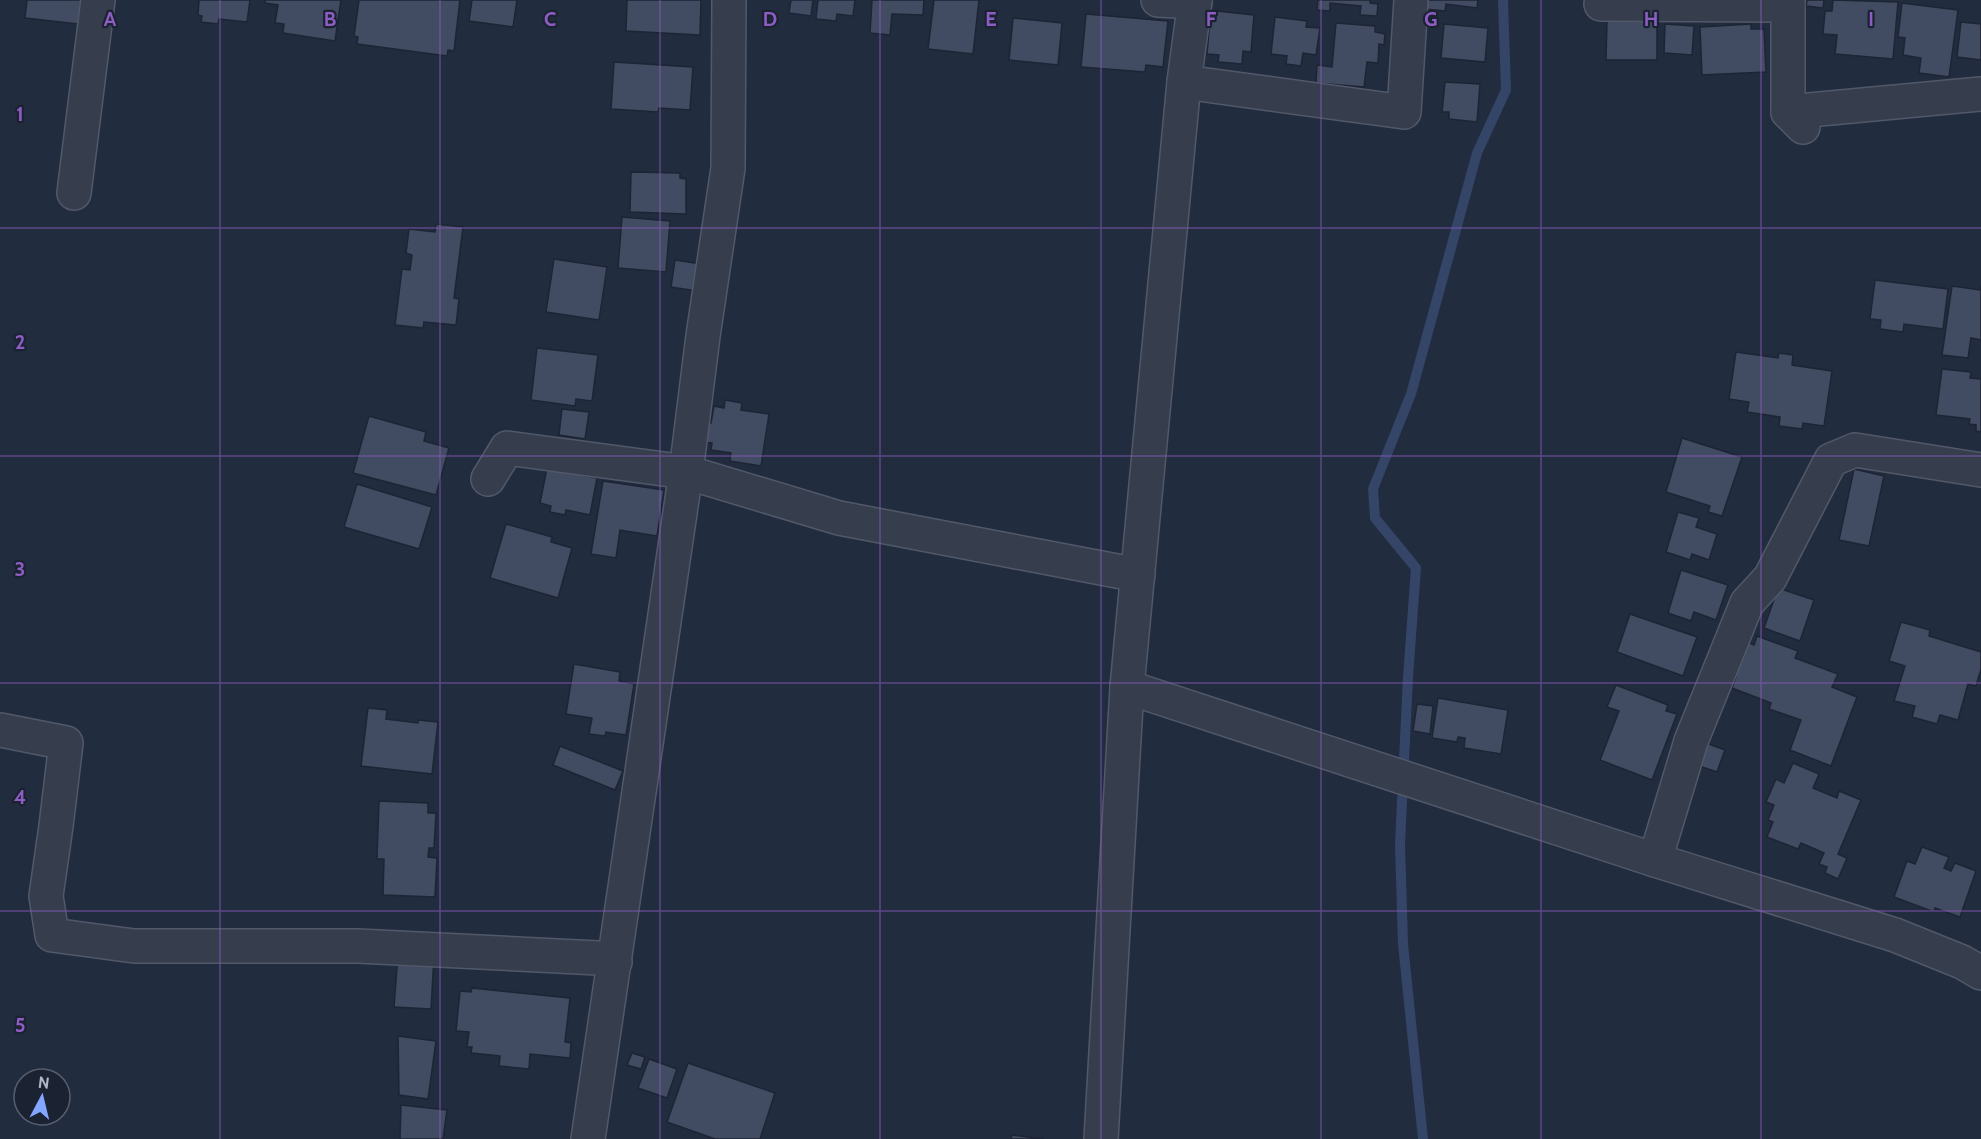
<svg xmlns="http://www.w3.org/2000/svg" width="1981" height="1139" font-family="Cabin,sans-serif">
	<rect width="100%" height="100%" fill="#222c3f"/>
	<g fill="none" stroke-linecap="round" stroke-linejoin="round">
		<path stroke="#354567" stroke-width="10" d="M1423,1139l-20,-195 -3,-100 8,-167 8,-109 -41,-50 -2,-29 38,-95 66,-241 29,-63 -3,-90"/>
	</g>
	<g fill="#414b61" stroke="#1d2535" stroke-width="1.5">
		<path d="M27,0h54l-3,24 -53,-6z"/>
		<path d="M199,0h51l-3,22 -28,-3 -1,5 -17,-2 1,-6 -4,-1z"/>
		<path d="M265,0h76l-6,41 -52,-8 1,-9 -9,-1 3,-18 -13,-2z"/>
		<path d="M359,0h101l-6,51 -6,-1 -1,6 -90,-12 1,-7 -4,-1z"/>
		<path d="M472,0h45l-4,27 -44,-6z"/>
		<path d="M627,0h74l-1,35 -74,-4z"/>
		<path d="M791,0h22l-2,16 -22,-3z"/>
		<path d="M818,0h37l-2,16 -16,-2 -1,7 -20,-2z"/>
		<path d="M872,0h52l-1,15 -31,-1 -2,21 -20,-2z"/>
		<path d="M934,0h45l-6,54 -45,-5z"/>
		<path d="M1318,0h52v3l8,1 -1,12 -17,-1 1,-9 -31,-3v8l-13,-1z"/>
		<path d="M1426,0h52l-1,8 -31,-4 -1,7 -20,-2z"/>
		<path d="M1807,0h17l-1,8 -17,-2z"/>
		<path d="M1833,0l65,2 -5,57 -58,-5 2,-19 -14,-1 2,-23h7z"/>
		<path d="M1902,3l56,7 -9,67 -30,-4 2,-15 -18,-3 2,-17 -7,-1z"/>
		<path d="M1217,11l37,4 -3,37 -8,-1 -1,13 -24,-2 1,-7 -12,-1 3,-35 5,1z"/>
		<path d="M1086,14l82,7 -5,46 -17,-2 -1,7 -64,-5z"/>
		<path d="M1275,17l32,4 -1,6 14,1 -4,27 -13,-2 -2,13 -15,-2 1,-8 -16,-2z"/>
		<path d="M1013,18l49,5 -4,42 -49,-5z"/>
		<path d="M1607,20h50v40h-51z"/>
		<path d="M1961,22l20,2v36l-24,-3z"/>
		<path d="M1336,23l39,3v6l10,2 -1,11 -5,-1 -1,19 -11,-1 -3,25 -48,-4 1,-18 15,2z"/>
		<path d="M1444,24l44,4 -3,34 -44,-4z"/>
		<path d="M1665,24l29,2 -2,29 -28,-2z"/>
		<path d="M1751,24v5h13l2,43 -64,3 -2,-48z"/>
		<path d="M614,62l79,5 -3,43 -31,-2 -1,4 -47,-3z"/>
		<path d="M1445,82l35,2 -3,38 -28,-3v-7h-7z"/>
		<path d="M631,172l49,1v5l6,1v35l-56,-2z"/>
		<path d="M622,217l48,4 -4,51 -48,-4z"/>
		<path d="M436,224l27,3 -9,71 5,1 -3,26 -32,-3 -1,6 -28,-3 7,-56 8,1 2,-15 -6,-2 3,-24 26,3z"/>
		<path d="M554,259l53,8 -8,53 -53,-8z"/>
		<path d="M675,260l26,4 -4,27 -26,-4z"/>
		<path d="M1875,280l73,9 -5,40 -39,-5 -1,8 -23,-3 1,-9 -11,-1z"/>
		<path d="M1981,285v55l-10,-2 -3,20 -26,-3 10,-69 28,4z"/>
		<path d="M537,348l61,7 -6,46 -16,-2 -1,7 -44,-6z"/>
		<path d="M1736,352l42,6 1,-5 14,2 -1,10 40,6 -8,55 -21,-3 -1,6 -23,-3 1,-9 -33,-5 2,-10 -20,-3z"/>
		<path d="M1942,369l29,3 -1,6 11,1v53l-5,-1v-6l-7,-1 1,-5 -34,-4z"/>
		<path d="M725,400l17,3 -1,7 28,4 -8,52 -31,-5 1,-8 -20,-3 1,-7 -9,-1 3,-19h5l3,-17 10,2z"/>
		<path d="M562,409l27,3 -4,27 -26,-4z"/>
		<path d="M369,416l57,16 -2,9 25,7 -13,47 -83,-22z"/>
		<path d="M1682,438l60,19 -20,59 -14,-4 2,-6 -44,-14z"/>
		<path d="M547,468l50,10 -7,37 -24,-5 -1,5 -15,-3 1,-6 -11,-3z"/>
		<path d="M1854,469l30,7 -15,70 -30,-6z"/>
		<path d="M603,481l61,9 -7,46 -37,-6 -4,28 -25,-4z"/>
		<path d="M357,484l75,23 -13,42 -75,-22z"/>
		<path d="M1678,512l21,6 -3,9 21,7 -8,26 -17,-6 -2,6 -24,-8z"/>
		<path d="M506,524l46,13 -1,5 21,6 -14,50 -68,-20z"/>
		<path d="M1681,570l47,15 -12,35 -22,-8 -3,9 -23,-8z"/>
		<path d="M1778,588l36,12 -14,41 -36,-13z"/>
		<path d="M1630,614l67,23 -14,39 -66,-24z"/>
		<path d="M1901,622l29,8 -1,6 52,16v17l-5,17 -8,-2 -10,36 -18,-5 -3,9 -25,-7 3,-11 -21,-5 11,-35 -16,-5z"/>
		<path d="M1757,636l41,15 -3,7 43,16 -6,13 25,10 -26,69 -41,-16 11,-30 -32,-11 2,-6 -39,-15 4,-11 -9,-4 14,-34 13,6z"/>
		<path d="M574,664l46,8 -1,9 15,3 -8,51 -20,-3 -1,4 -16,-2 3,-16 -26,-4z"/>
		<path d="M1616,685l52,20 -2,6 11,3 -25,66 -52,-20 19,-49 -12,-4z"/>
		<path d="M1438,698l70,12 -7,44 -37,-6 1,-10 -7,-1 -1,5 -25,-4z"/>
		<path d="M1417,704l16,2 -3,28 -17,-3z"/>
		<path d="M368,708l19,2 -1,9 32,4v-3l20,2 -6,52 -71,-8z"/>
		<path d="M1698,740l27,10 -8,22 -27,-9z"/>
		<path d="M560,746l63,25 -8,19 -62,-25z"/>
		<path d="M1793,763l26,11 -6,14 24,10 2,-7 22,9 -23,54 9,4 -9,21 -13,-6 2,-6 -8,-3 5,-11 -23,-10 -3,6 -31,-12 6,-15 -5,-2 6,-15 -8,-3 10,-23 8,4z"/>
		<path d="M379,801l49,2v10h8l-2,35h-5l-1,9 9,1 -2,39 -52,-2 1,-36h-7z"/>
		<path d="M1922,847l27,10 -5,11 7,3 4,-8 21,8 -16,46 -25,-9 -1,4 -40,-15 13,-36 8,3z"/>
		<path d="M398,954l36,2 -3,53 -37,-2z"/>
		<path d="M472,988l98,10 -5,44 6,1 -1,15 -40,-4 -1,15 -30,-3 1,-10 -29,-3 1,-6h-5l2,-15 -13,-1 4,-40 11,1z"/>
		<path d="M398,1036l38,5 -8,58 -29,-4z"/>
		<path d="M632,1053l13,4 -4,12 -14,-4z"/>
		<path d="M649,1059l28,10 -10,29 -29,-10z"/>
		<path d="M688,1063l87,30 -15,46h-45l-48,-17z"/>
		<path d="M401,1105l46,5 -4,29h-43z"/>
		<path d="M1012,1135l32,4h-33z"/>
	</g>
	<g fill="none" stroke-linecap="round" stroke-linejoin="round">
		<defs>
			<g id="minor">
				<path d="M1158,0l37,2"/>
				<path d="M1788,0v112l15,15"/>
				<path d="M1601,4l187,1"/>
				<path d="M1184,82l220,30 7,-112"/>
				<path d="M1788,112l193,-18"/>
				<path d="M74,193l24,-193"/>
				<path d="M488,479l19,-31 179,24 153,46 299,57"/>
				<path d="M1127,687l528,173 240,75 67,27 19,11"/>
				<path d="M0,730l66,13 -10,83 -10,70 6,39 82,11h224l240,12 17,4"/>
				<path d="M1655,860l36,-119 56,-138 23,-25 61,-118 24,-10 126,20"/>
				<path d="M588,1139l98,-667 17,-136 25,-168 1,-168"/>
				<path d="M1101,1139l26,-452 57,-605 11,-82"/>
			</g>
		</defs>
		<use href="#minor" stroke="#515969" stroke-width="36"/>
		<use href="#minor" stroke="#363e4e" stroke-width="33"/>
	</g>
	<path fill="none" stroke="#8e5dc3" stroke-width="1.5" stroke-opacity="0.55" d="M220,0v1139M440,0v1139M660,0v1139M880,0v1139M1101,0v1139M1321,0v1139M1541,0v1139M1761,0v1139M0,228h1981M0,456h1981M0,683h1981M0,911h1981"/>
	<g font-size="20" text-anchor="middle" font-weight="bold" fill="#8e5dc3" stroke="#1b2333" stroke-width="4.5" stroke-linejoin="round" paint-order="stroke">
		<text x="110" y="26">A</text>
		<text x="330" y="26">B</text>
		<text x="550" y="26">C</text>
		<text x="770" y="26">D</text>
		<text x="991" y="26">E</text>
		<text x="1211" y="26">F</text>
		<text x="1431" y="26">G</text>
		<text x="1651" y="26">H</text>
		<text x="1871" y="26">I</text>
		<text x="20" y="121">1</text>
		<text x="20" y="349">2</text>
		<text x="20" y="576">3</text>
		<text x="20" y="804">4</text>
		<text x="20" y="1032">5</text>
	</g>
	<g transform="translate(42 1097) rotate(7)"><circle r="28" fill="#1b2333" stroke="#575f6f" stroke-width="1.5"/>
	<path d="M0-4.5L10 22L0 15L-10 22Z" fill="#83a6fe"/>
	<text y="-9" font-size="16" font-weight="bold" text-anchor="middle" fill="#b2b9ca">N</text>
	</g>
</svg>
